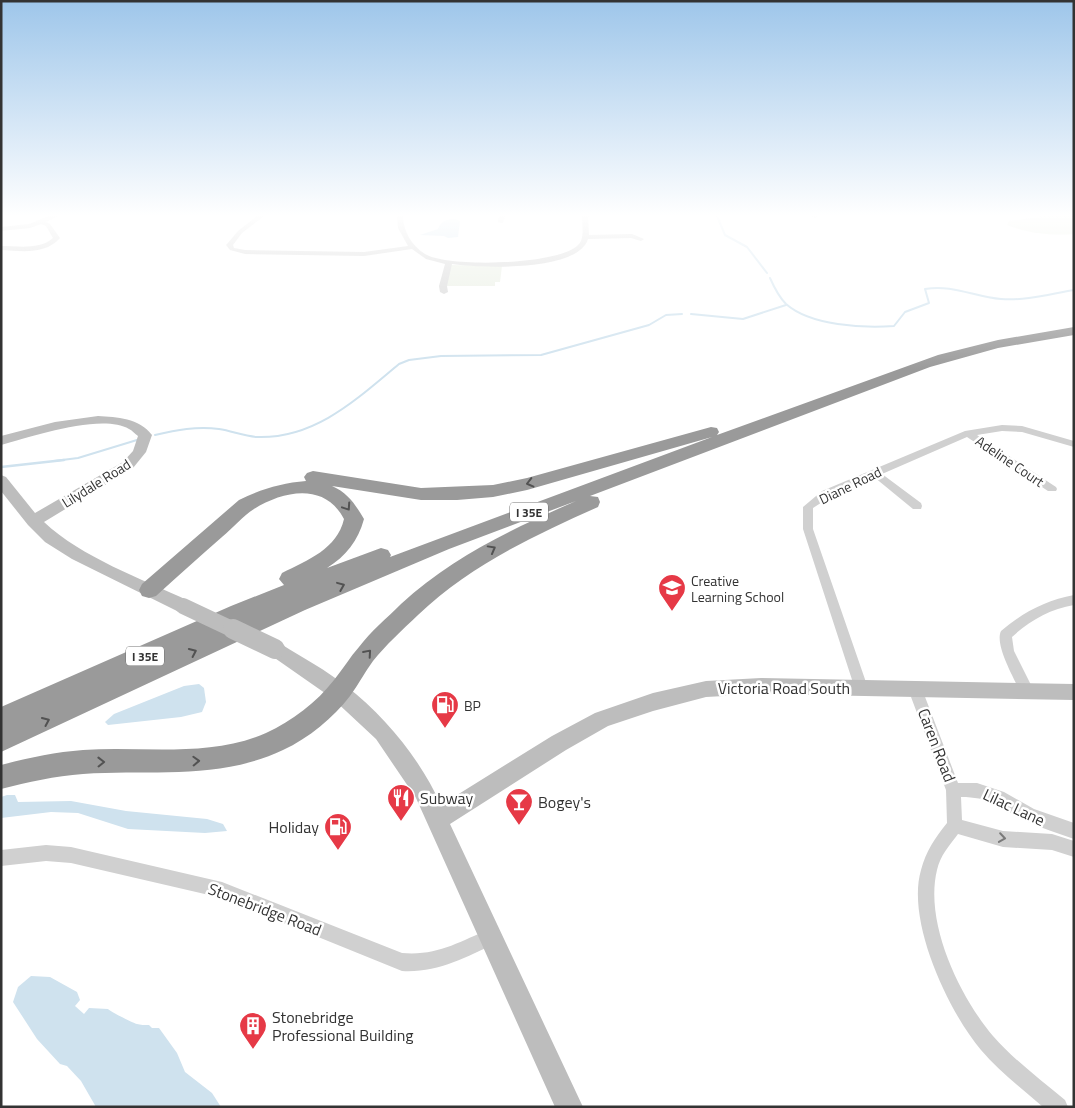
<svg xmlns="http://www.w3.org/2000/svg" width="1075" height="1108" font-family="'Titillium Web',sans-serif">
	<rect width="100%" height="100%" fill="#fff"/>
	<g fill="#e6ecdf">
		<path d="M1048,216h26v18c-22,2 -47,-1 -67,-9l2,-4z"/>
		<path d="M451,265l51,1 -2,16h-5v4h-49z"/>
	</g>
	<g fill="#cfe2ee">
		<path d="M455,219l5,2 -2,16 -10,1 -4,-2 -24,-1 18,-6c3,-8 9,-10 17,-10z"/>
		<path d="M199,684l5,4 2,14 -4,10 -21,5 -73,8 -3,-3 9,-8 70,-28z"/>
		<path d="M7,795h8l3,7 53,-1 55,10 81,8 16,5 4,7 -22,2 -77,-4 -50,-16 -27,-1 -50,6v-21z"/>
		<path d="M31,976l19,1 27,15 3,8 -5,6 9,8 5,-6 19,1c1,2 25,14 29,15 3,1 8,1 12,1l3,3h7l18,25 8,19 27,21 9,14h-125l-15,-26 -14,-15 -7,-2 -23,-25 -24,-37 5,-15z"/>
	</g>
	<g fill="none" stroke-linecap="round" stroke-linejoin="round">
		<g stroke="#cfe2ee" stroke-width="2">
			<path d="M717,216l8,19 22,12 20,26"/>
			<path d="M770,278c4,9 9,19 16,26 25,22 77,24 108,22l11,-14 24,-9 -4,-14c27,-5 50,8 76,10 25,2 49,-5 73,-9"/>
			<path d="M691,314l52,5 43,-14"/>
			<path d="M155,435c21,-5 42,-9 64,-6 13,2 25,7 38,8 58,2 100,-38 142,-73l10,-4 32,-4 100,-1 108,-30 17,-10 16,-1"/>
			<path d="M54,461l24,-3 59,-18"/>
		</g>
		<path stroke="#cfe2ee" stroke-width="2.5" d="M1,467l63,-7"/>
		<g fill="#d0d0d0" fill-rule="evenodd">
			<path d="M49,216h9l-12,6 4,2 10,14c-15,17 -38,13 -59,12v-4c18,0 38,4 52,-8l-7,-12 -5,-2 -11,4 -29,3v-4l28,-3z"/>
			<path d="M257,216h7l-22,17 -9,12 1,3 11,2 119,2 44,-6 -10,-18 -1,-12h6c0,15 9,30 22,38 23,14 134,11 153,-9 7,-6 4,-20 4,-29h6l1,19 43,-1 12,5 -3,2 -10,-3 -43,1c-10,33 -108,29 -136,25l-5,22 1,6 -4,2 -4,-2 -1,-6 6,-22 -19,-5 -14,-10 -48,7 -119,-2 -15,-4 -4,-5 1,-1 11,-13z"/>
			<path d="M499,216h6l-2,7 -5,-1z"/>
			<path d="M811,216h7l-3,2z"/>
			<path d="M1002,425l20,1 52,15v6l-52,-15 -20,-1 -25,4 79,52 1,2 -1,2h-8l-81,-54 -85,37 39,29 1,3 -1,3h-8l-39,-32 -44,20 -17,11v21l55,159 -2,4 -5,2 -5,-2 -53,-163v-22l19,-16 143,-60z"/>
			<path d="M1074,595v10c-24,4 -45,16 -62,32l2,14 20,40 -2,4 -5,2 -5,-2c-6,-13 -28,-50 -21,-64 21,-18 45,-31 73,-36z"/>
			<path d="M915,683l5,2 2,4 36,94h19l27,9 30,17 40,14v16c-16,-6 -33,-11 -48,-18 -26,-13 -34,-24 -65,-24l1,23 41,11 49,3 22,7v16l-22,-7 -49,-3 -45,-13c-9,12 -18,22 -21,36 -13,53 23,127 56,166 21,24 48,44 72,64l3,7h-25c-21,-18 -44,-36 -62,-57 -33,-39 -75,-129 -60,-180 5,-19 14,-32 26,-47l-1,-33 -38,-101 2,-4z"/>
			<path d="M46,845l25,2 151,35 180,71c36,3 56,-11 88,-24l6,2 2,6 -2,6c-31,15 -59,30 -94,28l-180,-73 -151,-35 -25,-2 -45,5v-16z"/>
		</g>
		<g fill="#bdbdbd" fill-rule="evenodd">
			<path d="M98,416c19,1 41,2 54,19l-6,17 -13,16 -89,54c37,35 98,57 145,79l3,5 -3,5 -6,2 -6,-2 -105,-52 -27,-17 -17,-17 -27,-34v-16l5,2 29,36 88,-51 10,-11 5,-15c-3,-2 -6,-6 -9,-7 -28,-16 -98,8 -128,16v-9l54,-14z"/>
			<path d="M275,641l6,3c22,14 45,26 65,42 40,31 74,73 95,119l111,-69 43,-23 58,-20 53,-12 55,-3 313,6v16l-313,-6 -55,3 -53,14 -45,15 -42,24 -116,74 133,283h-28l-139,-309 -40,-59 -44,-41 -63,-44 -3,-5 3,-5z"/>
		</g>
		<path fill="#9a9a9a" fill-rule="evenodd" d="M1074,327v8l-76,13 -68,19 -340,129 8,1 2,5 -2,5c-65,29 -129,59 -180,108 -16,15 -32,30 -45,46 -8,11 -15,24 -23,35 -17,22 -41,42 -67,54 -66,31 -130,19 -200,24 -28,2 -55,8 -82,15v-24c27,-7 54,-13 82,-15 60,-4 126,8 183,-17 26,-12 51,-31 68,-53 9,-11 16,-23 25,-33 12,-16 28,-29 42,-43 51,-47 113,-76 175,-103l-127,48 -144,61 -304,142v-45l230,-101 53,-21 -5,-6 3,-6c26,-13 55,-24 62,-54 -19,-36 -59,-29 -90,-10 -11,7 -21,19 -32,28 -22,19 -44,39 -66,59l-7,2 -7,-2 -3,-6 3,-6 97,-84c22,-11 43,-17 67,-19l-2,-4 3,-4 6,-2 108,17 72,-3 34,-7 184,-51 6,1 2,4 -2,3 221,-80 60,-15zM712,437l-322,120 1,-2 -3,-5 -7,-2 -54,20c19,-12 31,-27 37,-49 -9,-15 -16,-26 -32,-33l89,14h36l36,-3 34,-7z"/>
		<path stroke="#bdbdbd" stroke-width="16" d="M183,606l53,25"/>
		<path stroke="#bdbdbd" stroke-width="20" d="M233,629l42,20"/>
	</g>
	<defs><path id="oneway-chevron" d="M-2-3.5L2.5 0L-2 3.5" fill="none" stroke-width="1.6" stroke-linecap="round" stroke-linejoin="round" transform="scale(1.25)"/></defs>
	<g stroke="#525252">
		<use href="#oneway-chevron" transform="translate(530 483) rotate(166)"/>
		<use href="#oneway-chevron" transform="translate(347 507) rotate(56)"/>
		<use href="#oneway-chevron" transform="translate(492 549) rotate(-29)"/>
		<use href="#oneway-chevron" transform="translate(341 586) rotate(-22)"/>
		<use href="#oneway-chevron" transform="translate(193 652) rotate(-25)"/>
		<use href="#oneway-chevron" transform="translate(368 653) rotate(-49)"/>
		<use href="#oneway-chevron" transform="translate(46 721) rotate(-24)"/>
		<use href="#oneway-chevron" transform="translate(196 761) rotate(-2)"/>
		<use href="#oneway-chevron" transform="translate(101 762) rotate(-1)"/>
	</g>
	<use stroke="#7a7a7a" href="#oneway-chevron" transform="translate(1002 838) rotate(8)"/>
	<linearGradient id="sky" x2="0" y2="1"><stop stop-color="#9ec6ea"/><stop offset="0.58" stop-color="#fff"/><stop offset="1" stop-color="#fff" stop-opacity="0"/></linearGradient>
	<rect width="1075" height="371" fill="url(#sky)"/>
	<defs>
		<symbol id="school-pin" viewBox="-11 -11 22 30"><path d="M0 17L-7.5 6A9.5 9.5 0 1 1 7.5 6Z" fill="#e63946" stroke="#fff"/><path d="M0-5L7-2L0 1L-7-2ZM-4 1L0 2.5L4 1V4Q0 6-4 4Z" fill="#fff"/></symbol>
		<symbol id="fuel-pin" viewBox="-11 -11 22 30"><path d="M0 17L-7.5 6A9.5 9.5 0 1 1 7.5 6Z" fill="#e63946" stroke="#fff"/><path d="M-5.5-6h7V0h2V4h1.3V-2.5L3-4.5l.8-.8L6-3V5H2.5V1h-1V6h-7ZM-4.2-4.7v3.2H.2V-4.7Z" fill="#fff"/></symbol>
		<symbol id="restaurant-pin" viewBox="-11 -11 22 30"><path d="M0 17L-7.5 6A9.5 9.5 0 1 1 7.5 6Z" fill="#e63946" stroke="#fff"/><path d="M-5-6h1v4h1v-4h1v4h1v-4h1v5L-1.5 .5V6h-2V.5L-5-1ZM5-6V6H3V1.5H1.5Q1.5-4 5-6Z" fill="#fff"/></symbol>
		<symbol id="bar-pin" viewBox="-11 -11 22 30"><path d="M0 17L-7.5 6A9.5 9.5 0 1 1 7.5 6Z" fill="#e63946" stroke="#fff"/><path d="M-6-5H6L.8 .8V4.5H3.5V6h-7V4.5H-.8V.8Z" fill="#fff"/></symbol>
		<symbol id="building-pin" viewBox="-11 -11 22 30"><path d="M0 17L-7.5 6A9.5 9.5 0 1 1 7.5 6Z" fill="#e63946" stroke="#fff"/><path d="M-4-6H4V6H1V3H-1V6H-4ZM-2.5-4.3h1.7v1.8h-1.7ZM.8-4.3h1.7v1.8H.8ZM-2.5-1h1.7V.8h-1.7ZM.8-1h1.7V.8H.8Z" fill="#fff"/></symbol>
	</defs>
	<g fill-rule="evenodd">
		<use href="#school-pin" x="656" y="572" width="32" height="43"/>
		<use href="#fuel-pin" x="429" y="689" width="32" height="43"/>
		<use href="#restaurant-pin" x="385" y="782" width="32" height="43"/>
		<use href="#bar-pin" x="503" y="786" width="32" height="43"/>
		<use href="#fuel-pin" x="322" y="811" width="32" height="43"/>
		<use href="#building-pin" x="237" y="1010" width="32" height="43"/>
	</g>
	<g text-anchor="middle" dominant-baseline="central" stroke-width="5" stroke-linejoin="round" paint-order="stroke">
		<g fill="#fff" stroke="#707070" stroke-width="1">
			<rect x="510" y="502.5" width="38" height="19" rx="4"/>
			<rect x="126" y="646.5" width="38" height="19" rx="4"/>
		</g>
		<g font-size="12" font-weight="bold" fill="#333">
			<text x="529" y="512">I 35E</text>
			<text x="145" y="656">I 35E</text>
		</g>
		<g font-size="14" fill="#333" stroke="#fff">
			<text transform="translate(1010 461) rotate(34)">Adeline Court</text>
			<text transform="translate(96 483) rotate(-32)">Lilydale Road</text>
			<text transform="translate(850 485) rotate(-26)">Diane Road</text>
		</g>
		<g font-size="14" fill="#333" stroke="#fff" text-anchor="start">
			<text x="691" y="580">Creative<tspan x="691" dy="16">Learning School</tspan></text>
			<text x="464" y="705">BP</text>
		</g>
		<g font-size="16" fill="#333" stroke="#fff">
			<text x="784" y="688">Victoria Road South</text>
			<text transform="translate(937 745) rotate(69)">Caren Road</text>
			<text transform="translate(1014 807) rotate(25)">Lilac Lane</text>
			<text transform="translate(265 909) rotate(21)">Stonebridge Road</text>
		</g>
		<g font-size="16" fill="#333" stroke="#fff" text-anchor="start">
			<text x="420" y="798">Subway</text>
			<text x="538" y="802">Bogey's</text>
			<text x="319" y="827" text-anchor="end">Holiday</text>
			<text x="272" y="1017">Stonebridge<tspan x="272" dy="18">Professional Building</tspan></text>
		</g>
	</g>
	<rect width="1075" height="1108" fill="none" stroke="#333333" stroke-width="5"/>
</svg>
